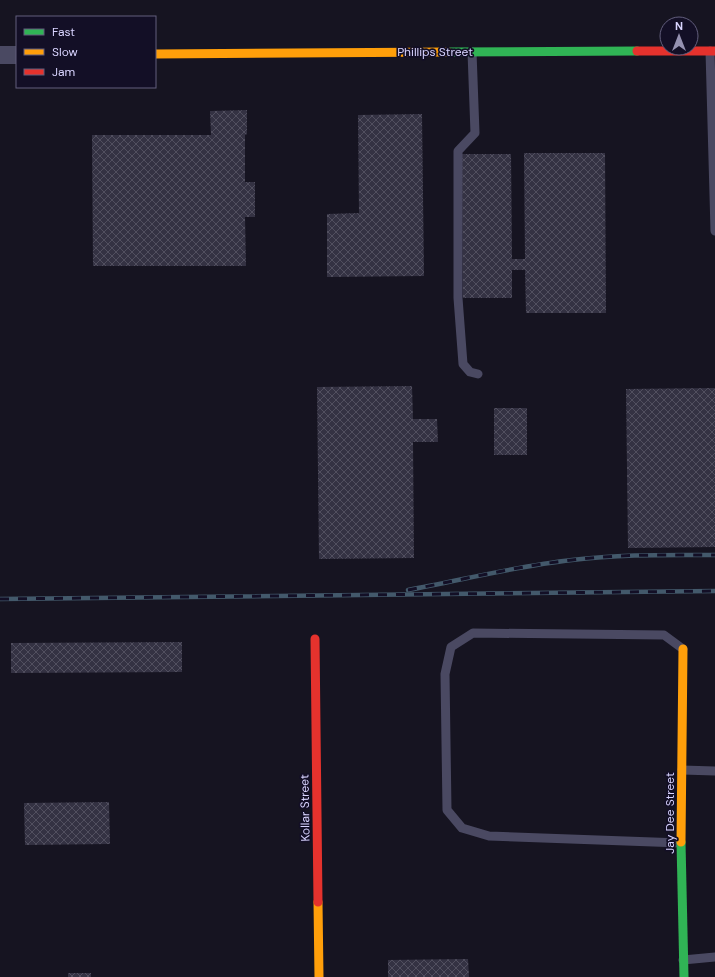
<svg xmlns="http://www.w3.org/2000/svg" width="715" height="977" font-family="'DM Sans',sans-serif">
	<defs>
		<pattern id="building-cross-hatch" width="8" height="8" patternUnits="userSpaceOnUse"><rect width="8" height="8" fill="#343243"/><path d="M0 0l8 8M0 8l8-8" fill="none" stroke="#514f5f"/></pattern>
	</defs>
	<rect width="100%" height="100%" fill="#161421"/>
	<g fill="url(#building-cross-hatch)">
		<path d="M247,110v24l-2,1v47h10v35h-10l1,49h-153l-1,-131h119l-1,-24z"/>
		<path d="M422,114l2,162 -97,1v-63l32,-1 -1,-98z"/>
		<path d="M524,153h81l1,160h-80l-1,-43h-13v28h-49l-1,-144h49l1,105h13z"/>
		<path d="M412,386l1,33h24l1,23h-25l1,116 -95,1 -2,-172z"/>
		<path d="M715,388v159l-87,1 -2,-159z"/>
		<rect x="494" y="408" width="33" height="47"/>
		<path d="M182,642v30l-171,1v-30z"/>
		<path d="M109,802l1,42 -85,1 -1,-42z"/>
		<path d="M468,959l1,18h-81v-17z"/>
		<rect x="68" y="973" width="23" height="4"/>
	</g>
	<g fill="none" stroke-linecap="round" stroke-linejoin="round">
		<g stroke="#4a4962" stroke-width="9">
			<path d="M710,51l5,180"/>
			<path d="M472,52l3,81 -17,18v147l5,66 7,8 8,2"/>
			<path d="M682,770l33,1"/>
			<path d="M681,843l-192,-7 -27,-8 -15,-18 -2,-136 6,-27 22,-14 191,2 19,14"/>
			<path d="M683,960l32,-3"/>
		</g>
		<path stroke="#4a4962" stroke-width="18" d="M0,55h17"/>
		<g stroke="#30b455" stroke-width="9">
			<path d="M448,52l189,-1"/>
			<path d="M681,842l3,135"/>
		</g>
		<g stroke="#ff9f0a" stroke-width="9">
			<path d="M155,54l293,-2"/>
			<path d="M681,842l2,-193"/>
			<path d="M318,902l1,75"/>
		</g>
		<g stroke="#e5322d" stroke-width="9">
			<path d="M637,51h78"/>
			<path d="M315,639l3,263"/>
		</g>
		<defs>
			<g id="rail">
				<path d="M408,590c54,-10 109,-24 164,-30 47,-6 96,-5 143,-5"/>
				<path d="M0,599l715,-8"/>
			</g>
		</defs>
		<use href="#rail" stroke="#43596b" stroke-width="4.5"/>
		<use href="#rail" stroke="#130f26" stroke-width="3" stroke-dasharray="9" stroke-linecap="butt"/>
	</g>
	<g text-anchor="middle" dominant-baseline="central" stroke-width="3.5" stroke-linejoin="round" paint-order="stroke">
		<g font-size="12" fill="#d9d4ff" stroke="#130f26">
			<text x="435" y="52">Phillips Street</text>
			<text transform="translate(305 808) rotate(-91)">Kollar Street</text>
			<text transform="translate(670 813) rotate(-90)">Jay Dee Street</text>
		</g>
	</g>
	<rect x="16" y="16" width="140" height="72" fill="#130f26" stroke="#625e7d"/>
	<rect x="24" y="29" width="20" height="6" fill="#30b455" stroke="#625e7d"/>
	<text x="52" y="36" font-size="12" fill="#d9d4ff">Fast</text>
	<rect x="24" y="49" width="20" height="6" fill="#ff9f0a" stroke="#625e7d"/>
	<text x="52" y="56" font-size="12" fill="#d9d4ff">Slow</text>
	<rect x="24" y="69" width="20" height="6" fill="#e5322d" stroke="#625e7d"/>
	<text x="52" y="76" font-size="12" fill="#d9d4ff">Jam</text>
	<g transform="translate(679 36)"><circle r="19" fill="#130f26" stroke="#625e7d"/>
	<path d="M0-3L7 15L0 10L-7 15Z" fill="#9591b1"/>
	<text y="-6" font-size="11" font-weight="bold" text-anchor="middle" fill="#d9d4ff">N</text>
	</g>
</svg>
